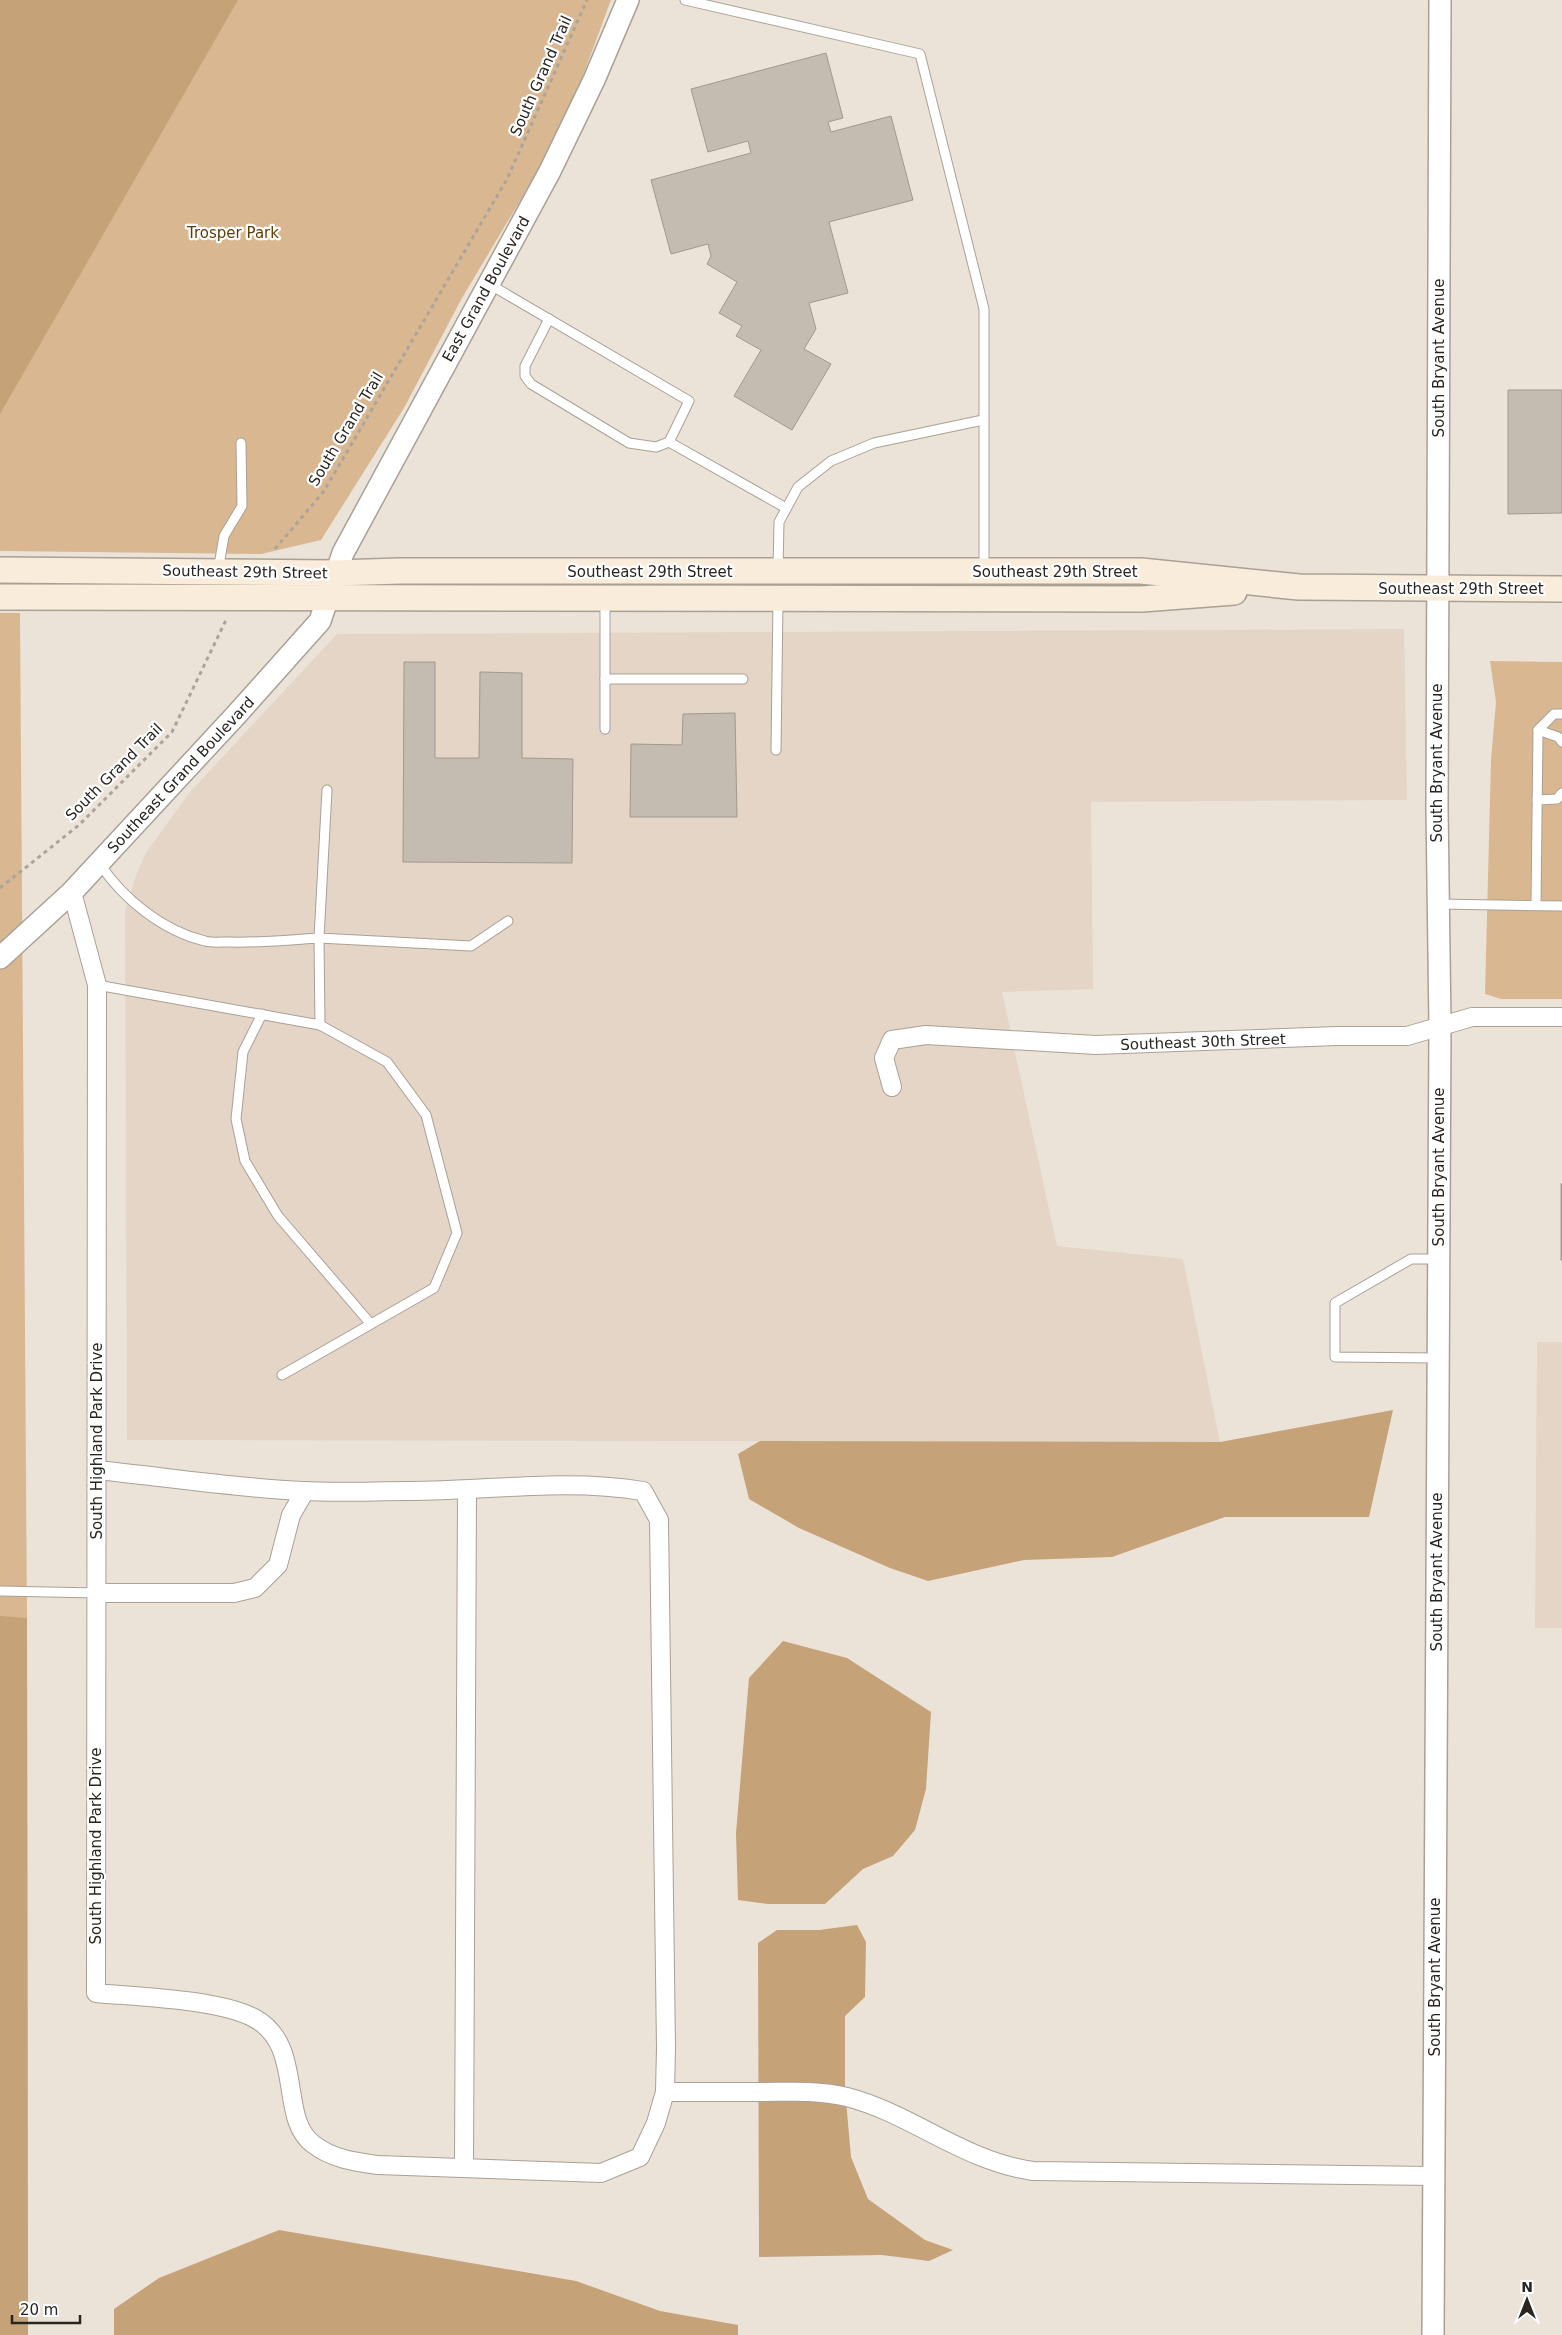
<svg xmlns="http://www.w3.org/2000/svg" width="1562" height="2335" font-family="'DejaVu Sans',sans-serif">
	<rect width="100%" height="100%" fill="#ece3d8"/>
	<g fill="#e4d5c6">
		<path d="M1404,629l3,171 -316,2 2,187 -91,3 55,254 126,13 37,183 -1093,-2 -2,-528 9,-31 11,-27 45,-62 147,-158z"/>
		<path d="M1537,1342h25v286h-27z"/>
	</g>
	<g fill="#d9b891">
		<path d="M0,0h611l-30,81 -48,98 -71,119 -58,110 -83,132 -60,14 -261,-3z"/>
		<path d="M0,613h20l7,1005 1,717h-28z"/>
		<path d="M1490,661l72,1v337h-61l-16,-5 6,-234 5,-58z"/>
	</g>
	<g fill="#c5a278">
		<path d="M0,0h238l-238,414z"/>
		<path d="M1393,1410l-24,107h-144l-113,40 -88,3 -96,21 -38,-13 -91,-40 -50,-29 -11,-45 22,-13 460,1z"/>
		<path d="M0,1616l27,2 1,717h-28z"/>
		<path d="M783,1641l64,17 84,54 -5,77 -11,41 -22,26 -30,13 -38,35h-57l-30,-4 -2,-67 13,-155z"/>
		<path d="M857,1925l9,17 -1,55 -20,19v73l6,68 17,42 57,41 28,10 -24,11 -47,-6 -123,2 -1,-314 19,-13h42z"/>
		<path d="M279,2230l297,51 84,30 78,14v10h-624v-26l45,-31z"/>
	</g>
	<g fill="#c4bbb1" stroke="#a1998f">
		<path d="M826,53l17,65 -15,4 3,10 60,-16 22,84 -84,22 19,71 -39,10 7,26 -12,20 27,15 -39,66 -58,-34 27,-46 -25,-14 6,-10 -23,-13 18,-31 -30,-18 4,-8 -3,-12 -37,10 -20,-74 100,-27 -3,-12 -40,11 -17,-63z"/>
		<path d="M1508,390h54v123l-54,1z"/>
		<path d="M404,662h31v96h44l1,-86 42,1v85l51,1 -1,104 -169,-1z"/>
		<path d="M735,713l2,104h-107l1,-73 51,1 1,-31z"/>
		<rect x="1561" y="1184" width="1" height="76"/>
	</g>
	<g fill="none" stroke-linecap="round" stroke-linejoin="round">
		<defs>
			<g id="service">
				<path d="M685,0l235,54 64,255v261"/>
				<path d="M489,284l200,117 -20,41 117,66"/>
				<path d="M549,319l-24,47v10l6,8 98,59 27,4 13,-5"/>
				<path d="M778,570l1,-48 19,-35 33,-26 43,-18 109,-23"/>
				<path d="M218,571l6,-35 18,-30 -1,-63"/>
				<path d="M605,679h138"/>
				<path d="M605,729v-129"/>
				<path d="M1538,730l20,7 4,5"/>
				<path d="M776,750l2,-149"/>
				<path d="M327,790l-8,148 152,8 37,-25"/>
				<path d="M1537,800l20,-1 5,-6"/>
				<path d="M1438,904l124,2"/>
				<path d="M1536,905l2,-175 16,-16h8"/>
				<path d="M97,985l223,40 -1,-87c-30,2 -60,5 -91,4 -7,0 -16,1 -23,-1 -42,-10 -82,-42 -105,-77"/>
				<path d="M262,1014l-19,38 -7,67 9,42 33,55 92,107"/>
				<path d="M1438,1358l-103,-1v-54l76,-44h27"/>
				<path d="M282,1375l152,-87 23,-55 -31,-118 -39,-53 -67,-37"/>
				<path d="M0,1591l97,2"/>
			</g>
			<g id="minor">
				<path d="M72,892l25,93 -1,1008c43,4 121,6 158,25 51,27 24,100 59,126 19,15 43,18 65,21l223,8 39,-16 16,-34 9,-31 1,-44 -7,-528 -16,-29c-78,-13 -155,0 -234,0 -35,0 -70,2 -105,0 -70,-3 -138,-14 -207,-21"/>
				<path d="M892,1087l-8,-29 8,-18 34,-5 170,10 241,-9h70l65,-19h90"/>
				<path d="M97,1593h137l21,-5 23,-23 13,-50 14,-24"/>
				<path d="M665,2092c33,0 66,0 99,0 27,0 55,-2 83,5 65,17 116,64 186,74l401,5"/>
				<path d="M464,2168l3,-677"/>
			</g>
			<g id="tertiary">
				<path d="M0,958l72,-66 165,-178 83,-93 23,-68 207,-382 44,-91 34,-80"/>
				<path d="M1433,2335l7,-1309 -3,-218 3,-808"/>
			</g>
			<g id="secondary">
				<path d="M0,570l336,3 64,-2h741l158,16 263,2"/>
				<path d="M0,597l1142,2 92,-7"/>
			</g>
		</defs>
		<use href="#service" stroke="#a9a096" stroke-width="11"/>
		<use href="#minor" stroke="#a9a096" stroke-width="20"/>
		<use href="#tertiary" stroke="#a9a096" stroke-width="24"/>
		<use href="#secondary" stroke="#a9a096" stroke-width="28"/>
		<g stroke="#aba49c" stroke-width="3" stroke-dasharray="4 4" stroke-linecap="butt">
			<path d="M275,549l49,-58 183,-312 80,-179"/>
			<path d="M0,888l79,-63 93,-93 54,-112"/>
		</g>
		<use href="#service" stroke="#fff" stroke-width="9"/>
		<use href="#minor" stroke="#fff" stroke-width="18"/>
		<use href="#tertiary" stroke="#fff" stroke-width="21"/>
		<use href="#secondary" stroke="#faecdb" stroke-width="25"/>
	</g>
	<g text-anchor="middle" dominant-baseline="central" stroke-width="4.5" stroke-linejoin="round" paint-order="stroke">
		<g font-size="15" fill="#282521" stroke="#fff">
			<text transform="translate(541 76) rotate(-66)">South Grand Trail</text>
			<text transform="translate(486 289) rotate(-61)">East Grand Boulevard</text>
			<text transform="translate(1439 358) rotate(-90)">South Bryant Avenue</text>
			<text transform="translate(346 429) rotate(-59)">South Grand Trail</text>
			<text transform="translate(245 572) rotate(1)">Southeast 29th Street</text>
			<text x="650" y="572">Southeast 29th Street</text>
			<text x="1055" y="572">Southeast 29th Street</text>
			<text x="1461" y="589">Southeast 29th Street</text>
			<text transform="translate(1437 763) rotate(-90)">South Bryant Avenue</text>
			<text transform="translate(114 772) rotate(-45)">South Grand Trail</text>
			<text transform="translate(181 775) rotate(-47)">Southeast Grand Boulevard</text>
			<text transform="translate(1203 1042) rotate(-2)">Southeast 30th Street</text>
			<text transform="translate(1439 1167) rotate(-90)">South Bryant Avenue</text>
			<text transform="translate(97 1441) rotate(-90)">South Highland Park Drive</text>
			<text transform="translate(1437 1572) rotate(-90)">South Bryant Avenue</text>
			<text transform="translate(96 1846) rotate(-90)">South Highland Park Drive</text>
			<text transform="translate(1435 1977) rotate(-90)">South Bryant Avenue</text>
		</g>
		<g font-size="15" fill="#5f3c06" stroke="#fff">
			<text x="233" y="233">Trosper Park</text>
		</g>
	</g>
	<g transform="translate(1527 2300)" stroke="#ffffff" stroke-width="4" paint-order="stroke">
	<path d="M0-4L9 19L0 12L-9 19Z" fill="#282521"/>
	<text y="-8" font-size="14" font-weight="bold" text-anchor="middle" fill="#282521">N</text>
	</g>
	<path d="M12 2315v8h68v-8" fill="none" stroke="#282521" stroke-width="2.5"/>
	<text x="20" y="2315" font-size="15" fill="#282521" stroke="#ffffff" stroke-width="4" paint-order="stroke">20 m</text>
</svg>
